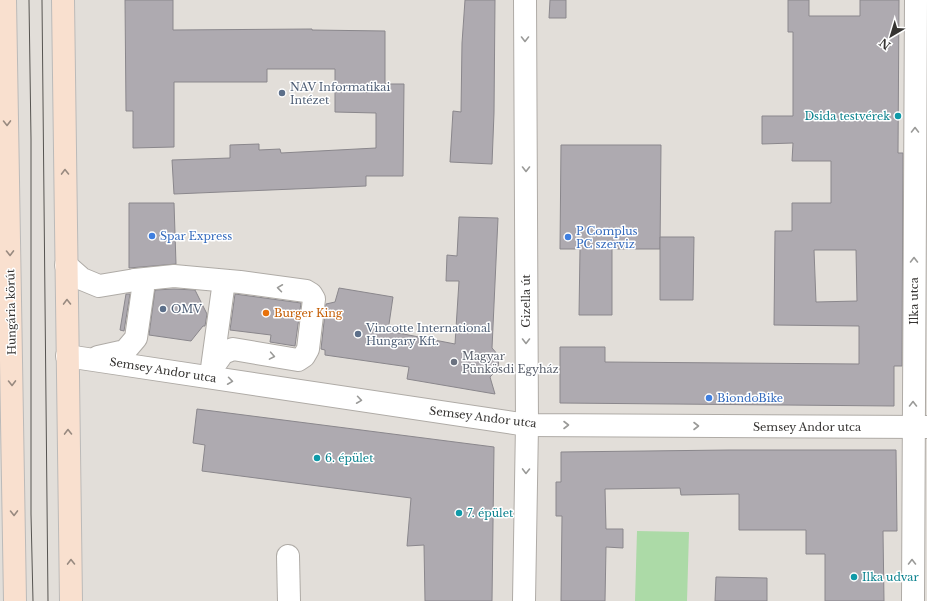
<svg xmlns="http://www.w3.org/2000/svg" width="927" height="601" font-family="'Libre Baskerville',serif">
	<rect width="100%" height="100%" fill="#e2ded9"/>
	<path fill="#acdaa7" d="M637,531l52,1 -2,69h-52z"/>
	<g fill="#aeaab0" stroke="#8a878c" fill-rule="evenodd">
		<path d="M125,0h48v30l139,-1v1l73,1v53h19l-1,92h-37v10l-192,8 -2,-34 58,-2v-13l29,-1v6l21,-1 1,4 95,-5v-35l-41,-1v-43h-68v13h-93v65l-41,1v-37h-7z"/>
		<path d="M465,0h30l-1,113 -2,51 -42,-2 3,-51 8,1 1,-69z"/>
		<path d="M550,0h16v18h-17z"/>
		<path d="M788,0h21v16h51v-16h39l-1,153h5l-1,213h-8v40l-334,-3v-56h45v15l254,2v-38l-85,-1 1,-94h17v-28h39v-42h-39l1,-18 -31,1v-28h31v-84h-5zM814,250h42l1,51 -41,1z"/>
		<path d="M561,145h100l-1,104h-48v66h-33l1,-66h-20z"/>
		<path d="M129,203h45l2,61 -47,4z"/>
		<path d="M459,217l39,1 -6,130 7,8 -1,13 -8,8 5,17 -88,-15 2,-12 -84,-12v-5l-4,-1 5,-45 9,-2 4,-14 54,9 -5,34 67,13 4,-63h-13l1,-26 10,1z"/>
		<path d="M660,237h34l-1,63h-33z"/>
		<path d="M174,289l21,1 12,24 -2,12h-2l-12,15 -42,-6 6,-45z"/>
		<path d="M126,294h4l-6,37 -4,-1z"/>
		<path d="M235,294l66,9 -6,43 -25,-4 1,-7 -41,-5z"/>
		<path d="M197,409l297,38 -2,154h-67l-1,-56 -17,1 4,-48 -209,-27 3,-26 -12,-2z"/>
		<path d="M729,450h167l1,81h-14l1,70h-59v-47h-19v-24h-67v-36l-58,1 -1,-7 -75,1 1,40h17v19l-17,-1 -1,54h-44l1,-85h-6v-34h5v-30z"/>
		<path d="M716,577l51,1v23h-52z"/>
	</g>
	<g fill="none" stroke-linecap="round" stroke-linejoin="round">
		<defs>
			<g id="minor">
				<path d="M66,265l16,14 17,7 36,-6 39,-4 66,6 66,9 5,3 3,5 -6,50 -4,7 -6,4 -65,-11 -10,4 -10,14"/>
				<path d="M67,356l460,69 400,2"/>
				<path d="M98,357l27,-6 11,-13 7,-49 -3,-5 -5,-4"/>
				<path d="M212,368l12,-87"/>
				<path d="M288,556l1,45"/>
				<path d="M524,601l3,-176 -2,-425"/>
				<path d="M913,601l3,-601"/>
			</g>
			<g id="major">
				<path d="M5,0l10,601"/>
				<path d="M63,0l8,601"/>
			</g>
		</defs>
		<use href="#minor" stroke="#afaba6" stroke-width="24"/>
		<use href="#major" stroke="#bbbab9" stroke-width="24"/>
		<use href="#minor" stroke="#fff" stroke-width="22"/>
		<use href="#major" stroke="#f9e0cf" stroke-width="22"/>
		<g stroke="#565451" stroke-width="1">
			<path d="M29,0l2,139v375l2,87"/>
			<path d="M42,0l6,601"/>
		</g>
	</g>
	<defs><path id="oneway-chevron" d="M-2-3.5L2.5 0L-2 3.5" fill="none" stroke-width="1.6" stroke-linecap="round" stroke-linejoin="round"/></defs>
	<g stroke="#9a9a98">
		<use href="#oneway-chevron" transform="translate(525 39) rotate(90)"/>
		<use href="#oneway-chevron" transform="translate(915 130) rotate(-90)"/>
		<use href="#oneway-chevron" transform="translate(526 169) rotate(90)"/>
		<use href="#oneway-chevron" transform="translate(914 260) rotate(-90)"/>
		<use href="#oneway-chevron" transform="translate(280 288) rotate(-172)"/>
		<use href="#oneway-chevron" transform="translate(526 341) rotate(90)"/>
		<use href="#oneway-chevron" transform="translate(272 356) rotate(10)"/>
		<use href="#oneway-chevron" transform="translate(230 381) rotate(8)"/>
		<use href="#oneway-chevron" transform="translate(359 400) rotate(8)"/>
		<use href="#oneway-chevron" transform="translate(913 404) rotate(-90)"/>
		<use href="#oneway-chevron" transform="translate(566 425)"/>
		<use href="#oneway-chevron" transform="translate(696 426)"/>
		<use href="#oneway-chevron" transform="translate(526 471) rotate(91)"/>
		<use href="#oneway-chevron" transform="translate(912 562) rotate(-90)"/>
	</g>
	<g stroke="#988a80">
		<use href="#oneway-chevron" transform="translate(7 123) rotate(89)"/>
		<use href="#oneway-chevron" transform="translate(65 172) rotate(-91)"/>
		<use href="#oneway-chevron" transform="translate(10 253) rotate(89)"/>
		<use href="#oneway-chevron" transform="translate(67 302) rotate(-91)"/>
		<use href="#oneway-chevron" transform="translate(12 383) rotate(89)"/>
		<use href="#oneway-chevron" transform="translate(68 432) rotate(-91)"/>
		<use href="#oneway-chevron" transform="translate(14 513) rotate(89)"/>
		<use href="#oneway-chevron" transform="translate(71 562) rotate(-91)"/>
	</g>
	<g fill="#5c6f8a" stroke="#fff" stroke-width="1.5">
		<circle cx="282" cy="93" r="4"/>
		<circle cx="163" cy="309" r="4"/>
		<circle cx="358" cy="334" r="4"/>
	</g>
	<g fill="#0f9aa8" stroke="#fff" stroke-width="1.5">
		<circle cx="898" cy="116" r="4"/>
		<circle cx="317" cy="458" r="4"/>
		<circle cx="459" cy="513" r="4"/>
		<circle cx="854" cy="577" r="4"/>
	</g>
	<g fill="#3f7fe0" stroke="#fff" stroke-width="1.5">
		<circle cx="152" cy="236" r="4"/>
		<circle cx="568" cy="237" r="4"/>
		<circle cx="709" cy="398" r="4"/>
	</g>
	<circle fill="#e8710a" stroke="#fff" stroke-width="1.5" cx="266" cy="313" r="4"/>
	<circle fill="#6b7280" stroke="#fff" stroke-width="1.5" cx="454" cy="362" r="4"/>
	<g text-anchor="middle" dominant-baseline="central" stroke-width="3" stroke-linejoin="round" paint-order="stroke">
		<g font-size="11" fill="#4e5e75" stroke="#fff" text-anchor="start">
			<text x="290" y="87">NAV Informatikai<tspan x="290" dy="13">Intézet</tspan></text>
			<text x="171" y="309">OMV</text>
			<text x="366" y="328">Vincotte International<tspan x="366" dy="13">Hungary Kft.</tspan></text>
		</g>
		<g font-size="11" fill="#0d838f" stroke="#fff" text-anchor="start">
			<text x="890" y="116" text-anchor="end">Dsida testvérek</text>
			<text x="325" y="458">6. épület</text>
			<text x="467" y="513">7. épület</text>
			<text x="862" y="577">Ilka udvar</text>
		</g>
		<g font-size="11" fill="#366cbe" stroke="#fff" text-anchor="start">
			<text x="576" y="231">P Complus<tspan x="576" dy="13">PC szerviz</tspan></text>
			<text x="160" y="236">Spar Express</text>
			<text x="717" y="398">BiondoBike</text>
		</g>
		<g font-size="11" fill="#363432" stroke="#fff">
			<text transform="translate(526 301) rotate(-90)">Gizella út</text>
			<text transform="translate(914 301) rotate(-90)">Ilka utca</text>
			<text transform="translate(11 312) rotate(-91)">Hungária körút</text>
			<text transform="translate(163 370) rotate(9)">Semsey Andor utca</text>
			<text transform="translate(483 417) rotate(7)">Semsey Andor utca</text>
			<text x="807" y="427">Semsey Andor utca</text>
		</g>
		<g font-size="11" fill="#c56008" stroke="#fff" text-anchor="start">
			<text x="274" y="313">Burger King</text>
		</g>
		<g font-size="11" fill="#5b616d" stroke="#fff" text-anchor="start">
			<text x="462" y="356">Magyar<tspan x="462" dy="13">Pünkösdi Egyház</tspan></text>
		</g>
	</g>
	<g transform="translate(891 36) rotate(218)" stroke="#ffffff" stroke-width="3" paint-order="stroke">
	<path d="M0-3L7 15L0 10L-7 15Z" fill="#363432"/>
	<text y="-6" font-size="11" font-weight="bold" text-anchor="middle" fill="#363432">N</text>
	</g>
</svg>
